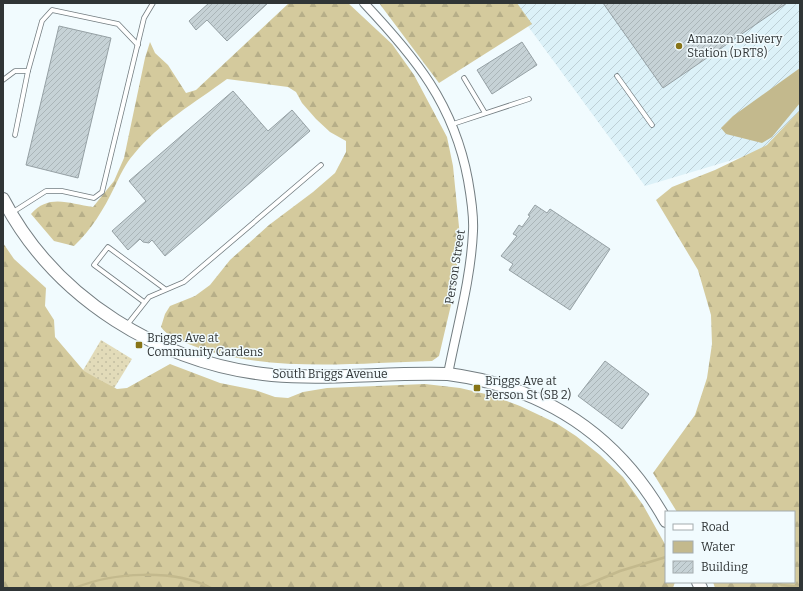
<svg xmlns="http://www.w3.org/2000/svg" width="803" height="591" font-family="Bitter,serif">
	<defs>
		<pattern id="industrial-furrows" width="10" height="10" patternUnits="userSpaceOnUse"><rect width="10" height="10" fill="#dcf1f8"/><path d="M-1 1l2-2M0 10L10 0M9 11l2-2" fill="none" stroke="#bdcfd5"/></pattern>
		<pattern id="grass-dots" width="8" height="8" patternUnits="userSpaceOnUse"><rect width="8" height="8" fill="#e2dbb9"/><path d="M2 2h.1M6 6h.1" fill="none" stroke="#c2bda0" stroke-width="1.8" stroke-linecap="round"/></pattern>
		<pattern id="forest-firs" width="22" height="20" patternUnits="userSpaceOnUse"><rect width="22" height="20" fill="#d4ca9d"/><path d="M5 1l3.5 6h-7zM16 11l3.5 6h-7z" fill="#b6ae88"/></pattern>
		<pattern id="building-hatch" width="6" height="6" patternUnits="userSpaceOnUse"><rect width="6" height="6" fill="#c6d2d6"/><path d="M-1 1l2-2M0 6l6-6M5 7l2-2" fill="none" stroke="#aab5b8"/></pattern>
	</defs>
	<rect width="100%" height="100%" fill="#f1fbfe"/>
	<path fill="url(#industrial-furrows)" d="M511,3h289v114l-31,32 -124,37z"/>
	<path fill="url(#grass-dots)" d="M101,340l31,19 -19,31 -31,-18z"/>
	<g fill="url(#forest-firs)">
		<path d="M289,3h59l44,41 22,31 33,62 6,29 7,71 -6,55 -15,64 -7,5c-79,2 -171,13 -246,-18 -10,-5 -19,-7 -25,-16l4,-13 5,-8 25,-10 15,-11 20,-25 39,-35 44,-33 22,-19 11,-21v-11l-16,-9 -14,-13 -14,-16 -6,-11 -8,-5 -61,-8c-31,23 -69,45 -93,75 -9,10 -14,22 -20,34 -10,21 -23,42 -40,58l-20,-5 -23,-27c18,-21 39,-10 62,-7l21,-26 10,-23 21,-100 5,-16 5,11 13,12 18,28 10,-3z"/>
		<path d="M379,3h138l15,21 -93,59z"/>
		<path d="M800,110v478h-85l-2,-6h81v-70h-117l-24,-39 42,-58 12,-37 5,-34 -1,-29 -13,-45 -42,-70 16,-13 43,-17 52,-25z"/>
		<path d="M3,243l11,16 32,29 -1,18 9,14 1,17 29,34 14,8 19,10 10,-1 43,-24 50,19 35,7 20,7 13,1 15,-6 24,-4 98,-4 35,4 34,8 26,10 36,17 20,13 24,19 23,22 20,28 23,41v36h9l-2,6h-670z"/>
	</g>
	<path fill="#c3b98d" d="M800,68v35l-28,34 -10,6 -36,-9 -5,-6 12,-12z"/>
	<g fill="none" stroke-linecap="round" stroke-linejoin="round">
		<g stroke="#c3b98d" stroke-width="2.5">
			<path d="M775,582l7,3 18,2"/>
			<path d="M75,588c38,-16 99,-19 136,0"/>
			<path d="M579,588l41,-17 46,-14"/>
		</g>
	</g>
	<g fill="url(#building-hatch)" stroke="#95a0a4">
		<path d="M209,3h59l-41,38 -20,-21 -11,10 -7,-9z"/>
		<path d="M603,3h184l-124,85z"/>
		<path d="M59,26l52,12 -33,140 -52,-13z"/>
		<path d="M522,42l15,23 -45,29 -15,-24z"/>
		<path d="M233,91l35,40 24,-21 18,21 -145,125 -13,-16 -3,3 -6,-1 -3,-3 -12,11 -16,-19 34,-30 -17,-20z"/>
		<path d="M535,205l12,8 3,-4 60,40 -40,61 -61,-40 4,-6 -12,-8 16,-20 -4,-2 6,-9 3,2 8,-11 -2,-1z"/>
		<path d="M605,361l44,33 -27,35 -44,-33z"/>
	</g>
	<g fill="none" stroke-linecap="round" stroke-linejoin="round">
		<defs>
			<g id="lane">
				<path d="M617,76l35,49"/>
				<path d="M464,78l21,35"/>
				<path d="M3,80l12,-9h13l14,-50 10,-11 66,14 20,21"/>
				<path d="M453,124l76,-25"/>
				<path d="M15,135l13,-64"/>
				<path d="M13,212l33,-21h16l32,7 8,-6 42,-174 9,-15"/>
				<path d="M144,302l-50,-37 14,-18 57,42"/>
				<path d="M127,325l22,-28 35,-15 137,-117"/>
			</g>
			<path id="street" d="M364,3c51,54 90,101 104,177 3,17 6,34 5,51 -2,48 -16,96 -25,143"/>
			<g id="secondary">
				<path d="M3,199c52,100 158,165 269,176 58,5 118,-3 176,-1 97,13 170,61 218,147"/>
				<path d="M698,582l3,6"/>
			</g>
		</defs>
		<use href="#lane" stroke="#737d81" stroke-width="5.5"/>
		<use href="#street" stroke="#737d81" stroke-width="10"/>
		<use href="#secondary" stroke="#737d81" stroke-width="14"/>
		<use href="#lane" stroke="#fff" stroke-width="4"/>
		<use href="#street" stroke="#fff" stroke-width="8"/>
		<use href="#secondary" stroke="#fff" stroke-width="12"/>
	</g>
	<g fill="#877417" stroke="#f1fbfe" stroke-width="1.5">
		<circle cx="679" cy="46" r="4"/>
		<rect x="135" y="341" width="8" height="8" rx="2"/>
		<rect x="473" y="384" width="8" height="8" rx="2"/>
	</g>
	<g text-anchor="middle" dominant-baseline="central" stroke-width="3" stroke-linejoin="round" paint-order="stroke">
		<g font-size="12" fill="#303536" stroke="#f1fbfe" text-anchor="start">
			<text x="687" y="39">Amazon Delivery<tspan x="687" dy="14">Station (DRT8)</tspan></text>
			<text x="147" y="338">Briggs Ave at<tspan x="147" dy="14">Community Gardens</tspan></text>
			<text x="485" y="381">Briggs Ave at<tspan x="485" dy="14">Person St (SB 2)</tspan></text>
		</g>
		<g font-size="12" fill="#303536" stroke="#f1fbfe">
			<text transform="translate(455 267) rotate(-81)">Person Street</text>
			<text x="330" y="374">South Briggs Avenue</text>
		</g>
	</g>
	<rect width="803" height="591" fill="none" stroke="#303536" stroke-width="8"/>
	<rect x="665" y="511" width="130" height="72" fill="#f1fbfe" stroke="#a4acae"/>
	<rect x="673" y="524" width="20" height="6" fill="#ffffff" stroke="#a4acae"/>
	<text x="701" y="531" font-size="12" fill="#303536">Road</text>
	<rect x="673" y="541" width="20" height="12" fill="#c3b98d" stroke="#a4acae"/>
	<text x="701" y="551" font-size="12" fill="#303536">Water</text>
	<rect x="673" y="561" width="20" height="12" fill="url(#building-hatch)" stroke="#a4acae"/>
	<text x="701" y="571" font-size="12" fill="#303536">Building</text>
</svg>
